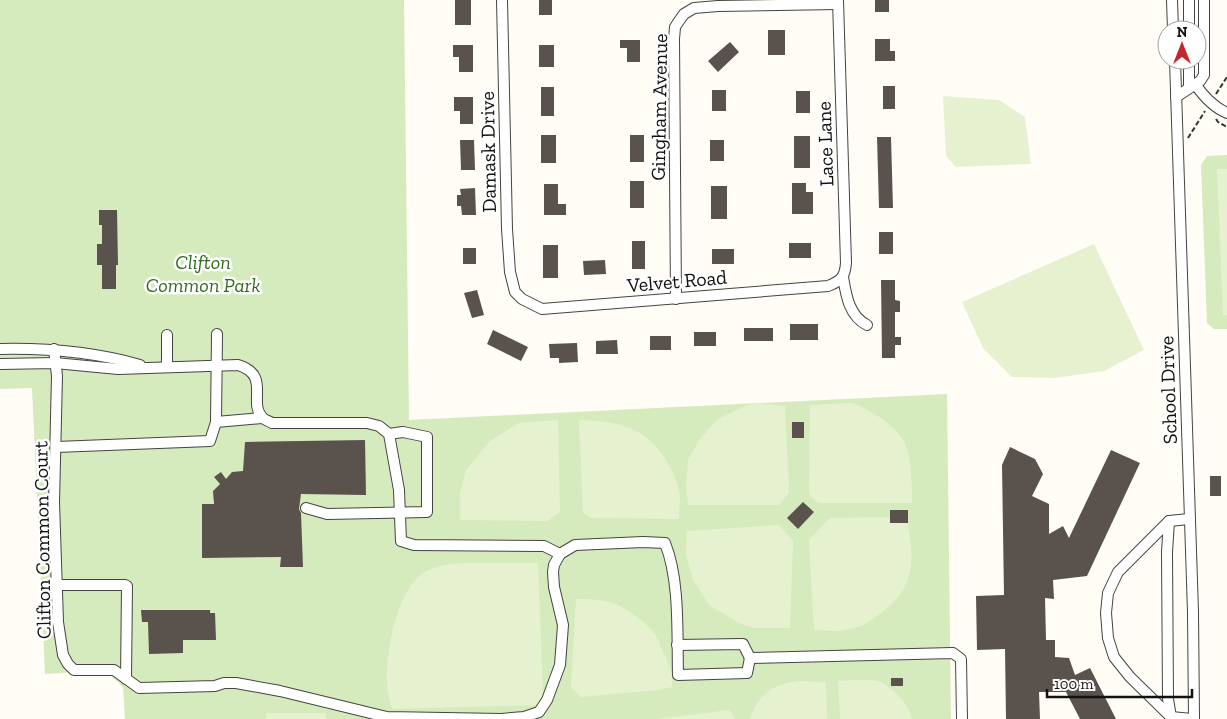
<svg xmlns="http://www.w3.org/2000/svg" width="1227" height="719" font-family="'Zilla Slab',serif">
	<rect width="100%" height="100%" fill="#fffdf5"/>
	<g fill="#d5ebbd">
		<path d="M0,0h404l5,420 538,-26 4,325h-826l-2,-32 -18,-17 -60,4 -13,-286 -32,1z"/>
		<path d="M1227,155v174h-13l-7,-6 -6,-158 6,-9z"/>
	</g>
	<g fill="#e6f2cf">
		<path d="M943,96l56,4 26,17 6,47 -75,3 -10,-11z"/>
		<path d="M1217,169h10v146l-4,1z"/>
		<path d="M1094,244l50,106 -40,21 -49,7 -43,-1 -29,-29 -21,-46z"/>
		<path d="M752,403l33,3 4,86 -10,13h-91l-2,-17 2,-28 12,-21 18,-20z"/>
		<path d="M852,403c19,7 38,19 50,35 10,13 10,49 10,65h-94l-9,-9 1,-89z"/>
		<path d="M558,420l2,92 -13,9 -87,-1v-26l6,-24 24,-29 29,-18z"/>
		<path d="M579,420c41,1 71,8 91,47 3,7 8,17 9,25 2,8 0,18 0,27l-87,-1 -9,-5z"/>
		<path d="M906,517c9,40 11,70 -26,97 -11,8 -20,14 -35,16 -9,2 -21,0 -31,0l-5,-90 21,-22z"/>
		<path d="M779,525l14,16 -3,87h-37l-15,-6 -28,-16 -17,-26 -7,-25 1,-24z"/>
		<path d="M464,563h74l5,135 -7,7 -144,4c-2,-9 -5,-17 -5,-26 -1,-32 9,-91 36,-110 12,-8 27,-9 41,-10z"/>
		<path d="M576,599c26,0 41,2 61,18 8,6 14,11 19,19 3,4 4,10 6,14 7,14 11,21 10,37l-13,3 -78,7 -10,-9z"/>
		<path d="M853,680c8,0 17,-1 25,1 14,5 31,23 34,38h-72l-2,-38z"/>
		<path d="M799,681l27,1 1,37h-77c8,-25 23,-35 49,-38z"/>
		<path d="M730,710l5,9h-79z"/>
		<rect x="266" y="713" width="60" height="6"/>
	</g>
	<g fill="#5a524d">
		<rect x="455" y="0" width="16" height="25"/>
		<rect x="539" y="0" width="13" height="15"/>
		<rect x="875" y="0" width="14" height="12"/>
		<rect x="768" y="30" width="17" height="25"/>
		<path d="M875,39h15v12h5v10h-20z"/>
		<path d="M620,40h20v22h-13v-14h-7z"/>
		<path d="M730,42l9,10 -21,20 -10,-11z"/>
		<path d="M453,45h20v27h-14v-15h-6z"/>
		<rect x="539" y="45" width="15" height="22"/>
		<rect x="883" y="86" width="12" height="23"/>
		<rect x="541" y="87" width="13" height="29"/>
		<rect x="712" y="90" width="14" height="21"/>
		<rect x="796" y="91" width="14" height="22"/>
		<path d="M454,97h19v27h-13v-13h-6z"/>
		<rect x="541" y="135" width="15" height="28"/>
		<rect x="630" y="135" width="14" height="27"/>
		<rect x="794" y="136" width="16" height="32"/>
		<path d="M877,137h14l2,71h-14z"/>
		<path d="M460,140h14l1,30h-14z"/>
		<rect x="710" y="140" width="14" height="21"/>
		<rect x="630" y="181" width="14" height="27"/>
		<path d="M792,183h14v9h7v22h-21z"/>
		<path d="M544,184h14v20h8v11h-22z"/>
		<rect x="711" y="186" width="16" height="33"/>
		<path d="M475,188l1,27h-14l-1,-9h-4v-11h4l-1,-6z"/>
		<path d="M99,210h18l1,55h-2v24h-14v-24h-5v-21h5v-19h-3z"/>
		<rect x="879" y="232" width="14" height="22"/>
		<rect x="632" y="241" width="13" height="28"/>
		<rect x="789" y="243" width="22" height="15"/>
		<rect x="543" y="245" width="15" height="33"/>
		<rect x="463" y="248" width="13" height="16"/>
		<rect x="712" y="249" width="22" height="15"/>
		<path d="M605,260l1,14 -22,1 -1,-14z"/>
		<path d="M881,280h14v20l5,1v11h-5v25h6v8h-6v13h-13z"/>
		<path d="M477,290l7,25 -12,3 -8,-25z"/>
		<rect x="790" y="324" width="28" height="16"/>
		<rect x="744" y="328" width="29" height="13"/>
		<path d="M493,330l35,17 -7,14 -34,-17z"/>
		<rect x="694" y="332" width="22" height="14"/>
		<rect x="650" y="336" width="21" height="14"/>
		<path d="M617,340l1,14h-22v-13z"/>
		<path d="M577,343l1,19 -19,1v-5h-9l-1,-14z"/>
		<rect x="792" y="422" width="12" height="16"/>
		<path d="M365,440l1,55 -65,-1 -2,15 2,4 2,54h-23l1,-10 -79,1v-54h12l-1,-13 7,-7 -6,-7 7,-5 5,7 6,-7 11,-1 2,-29z"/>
		<path d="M1010,447l25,12 8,15 -11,22 17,8v30l14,-8 6,12 42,-88 29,13 -53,113 -34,4 1,19 -9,-1 1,42h9v17l14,1 6,17 15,-7 26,51h-36l-14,-27h-27l1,27h-34l-1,-70 -28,1 -1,-54 28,-1 -2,-130z"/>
		<rect x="1210" y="476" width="11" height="20"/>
		<path d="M803,502l11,10 -16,17 -11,-11z"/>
		<rect x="890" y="510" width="18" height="13"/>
		<path d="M141,610h69v3h5l1,27h-33v13l-34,1 -1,-32h-6z"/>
		<rect x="891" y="678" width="12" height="8"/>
	</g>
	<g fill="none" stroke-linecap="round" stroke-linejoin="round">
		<defs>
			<g id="minor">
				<path d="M502,0l5,229 3,43 5,20 7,7 20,10 286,-23c13,-5 17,-9 18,-23l-8,-263"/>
				<path d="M1172,0l1,30"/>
				<path d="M1189,0v30"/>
				<path d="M1175,60l18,552 1,107"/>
				<path d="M1189,60v28"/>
				<path d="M1195,84c9,13 18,23 32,29"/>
				<path d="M1176,97l24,-16 4,-6v-75"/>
				<path d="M843,277c3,18 6,39 24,48"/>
				<path d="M676,299l-2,-260 1,-12 4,-6 5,-7 10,-6 24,-2 120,-2"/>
				<path d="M167,335v32"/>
				<path d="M0,349c48,-1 94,3 140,16"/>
				<path d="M54,349l3,27 -3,126 4,120 5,33 5,9 6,6h40l25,18 76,-2 9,-3h12l44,8 107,26 114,2 23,-2 15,-5 8,-12 13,-35 3,-40 -9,-38 -1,-15 1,-7 6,-11"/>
				<path d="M0,364l55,-1 63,6 120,-4c33,10 10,37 24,52 2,3 7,4 10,6h95l12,3 10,8 10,56 2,51 13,4 130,1 16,8 15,-9 68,-3 22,1c15,37 12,91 13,132l69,-2 3,-15 203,-5 8,6 1,60"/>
				<path d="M216,422l1,-88"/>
				<path d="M56,447l154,-6 6,-19 46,-4"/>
				<path d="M306,508l21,6 100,-2v-75l-24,-5 -14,2"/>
				<path d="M1189,519l-20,2 -51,51 -10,21 -2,20 2,25 6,19 16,20 41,40 21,2"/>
				<path d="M1169,521l-2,31 1,147 3,18"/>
				<path d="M58,585h67l2,1 -1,93"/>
				<path d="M677,645l66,-1 7,14"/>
			</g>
		</defs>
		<use href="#minor" stroke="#444" stroke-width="12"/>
		<g stroke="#333" stroke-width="2" stroke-dasharray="5 2.5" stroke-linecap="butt">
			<path d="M1216,94l11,-17"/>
			<path d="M1216,119l2,3 9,5"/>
			<path d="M1188,138l17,-27"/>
		</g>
		<use href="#minor" stroke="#fff" stroke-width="10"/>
	</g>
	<g text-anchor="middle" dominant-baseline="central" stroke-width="5" stroke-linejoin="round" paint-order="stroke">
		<g font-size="20" fill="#111" stroke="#fff">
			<text transform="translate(659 107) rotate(-89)">Gingham Avenue</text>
			<text transform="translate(825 144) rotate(-92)">Lace Lane</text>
			<text transform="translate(488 152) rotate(-91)">Damask Drive</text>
			<text transform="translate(677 281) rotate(-5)">Velvet Road</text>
			<text transform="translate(1168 390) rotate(-92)">School Drive</text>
			<text transform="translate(42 540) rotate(-91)">Clifton Common Court</text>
		</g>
		<g font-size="20" font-style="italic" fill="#2f6b1f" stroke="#fff">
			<text x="203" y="262">Clifton<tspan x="203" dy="23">Common Park</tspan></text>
		</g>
	</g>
	<g transform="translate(1182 45)"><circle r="24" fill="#ffffff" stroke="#a0a0a0"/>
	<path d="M0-4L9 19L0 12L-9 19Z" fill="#c4262e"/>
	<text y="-8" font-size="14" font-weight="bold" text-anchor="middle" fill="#111111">N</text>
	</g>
	<path d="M1047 689v8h145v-8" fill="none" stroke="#111111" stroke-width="2.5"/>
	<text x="1054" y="689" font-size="15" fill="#111111" stroke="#ffffff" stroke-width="4" paint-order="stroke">100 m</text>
</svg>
